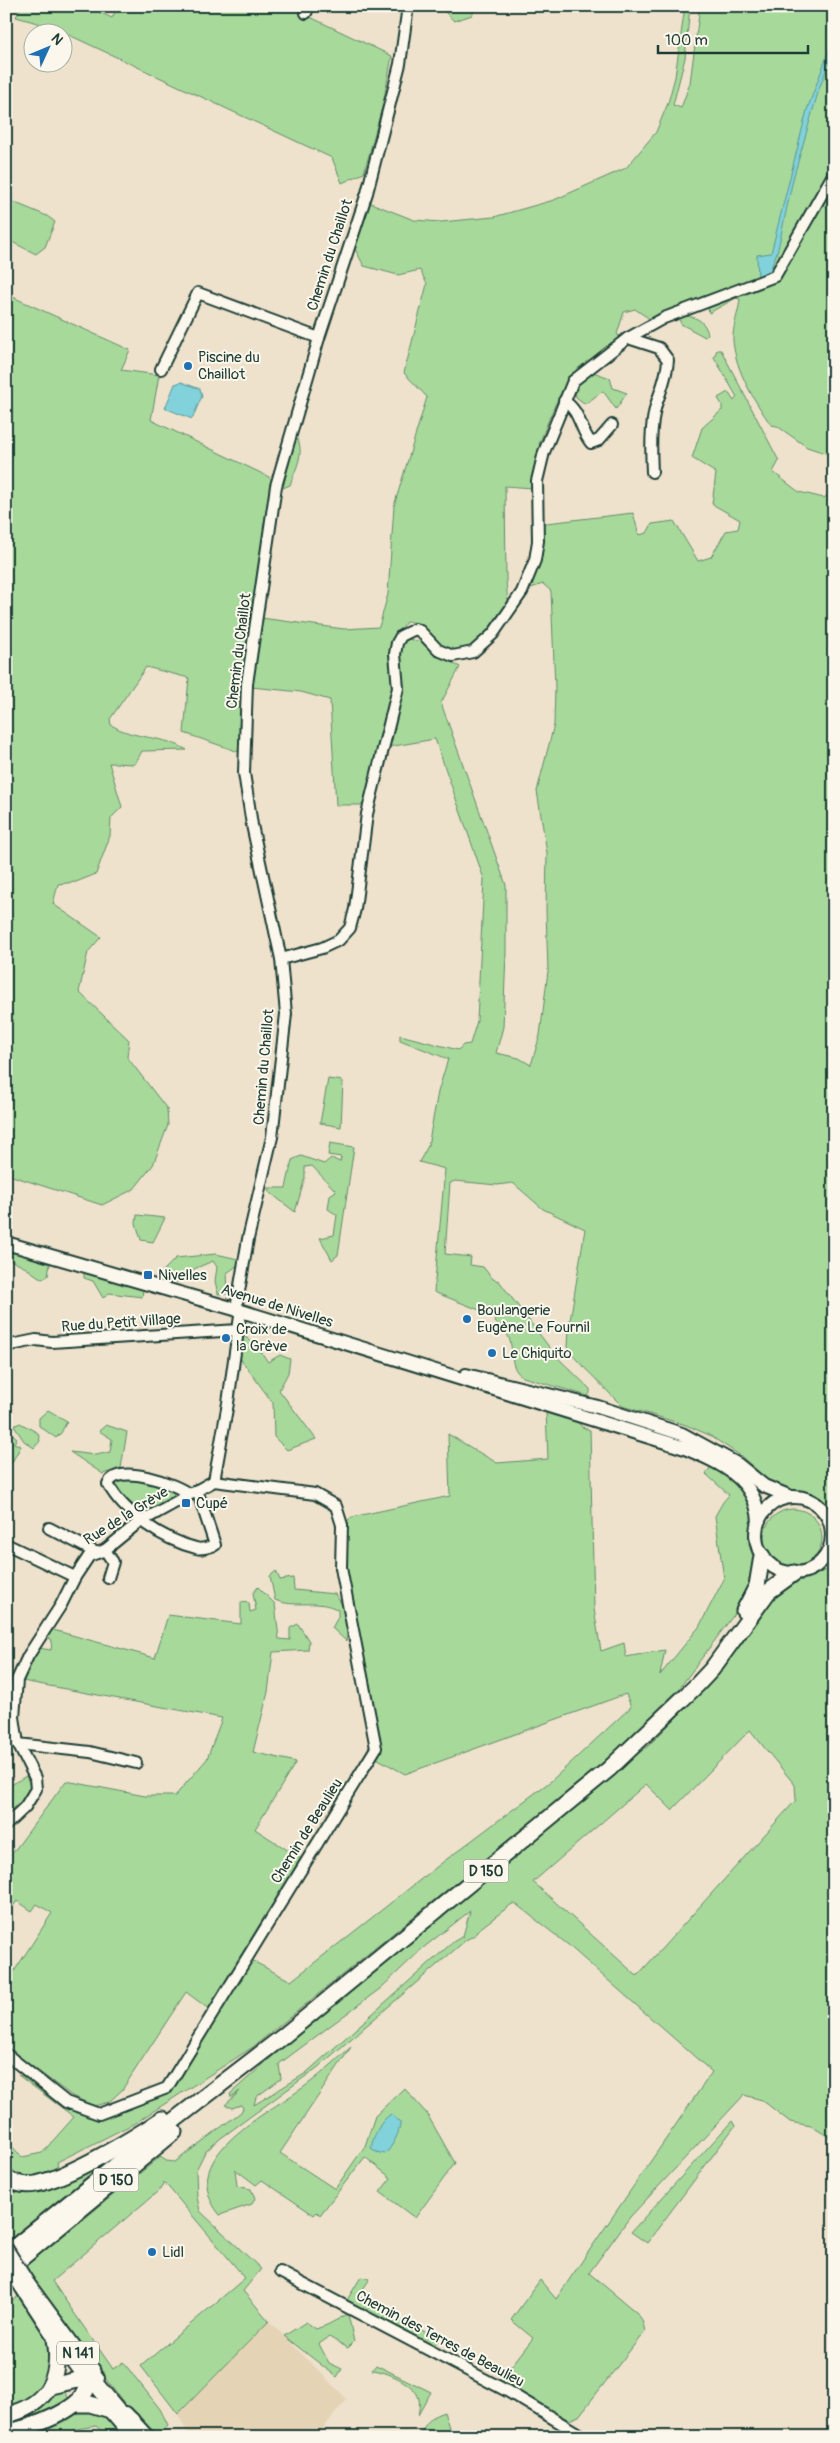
<svg xmlns="http://www.w3.org/2000/svg" width="840" height="2443" font-family="Pangolin,sans-serif">
	<rect width="100%" height="100%" fill="#eee2cc"/>
	<filter id="ink" filterUnits="userSpaceOnUse"><feTurbulence type="fractalNoise" baseFrequency=".02" numOctaves="2"/><feDisplacementMap in="SourceGraphic" scale="10" xChannelSelector="R" yChannelSelector="G"/><feConvolveMatrix kernelMatrix="1 2 1 2 8 2 1 2 1" color-interpolation-filters="sRGB"/></filter>
	<g filter="url(#ink)">
		<path fill="#e5d3b6" d="M269,2321l78,78 -31,38h-127l-11,-23z"/>
		<g fill="#a7d99b" stroke="#638b68" fill-rule="evenodd">
			<path d="M21,6h66l25,12 6,-12h169l105,50 -9,48 -19,69 -22,10 -10,-25 -280,-131 -36,-10z"/>
			<path d="M439,6h34l2,3 -3,6 -18,6z"/>
			<path d="M685,6h5l-5,52 -12,47 8,3 9,-25 10,-77h134v155l-65,113 -68,23 -50,23 -16,-11 -11,3 -7,22 4,3c-17,14 -37,26 -51,43 -15,19 -22,43 -31,64l2,6 -8,38 -28,-2c0,31 1,61 1,92 0,9 3,22 0,31 -8,20 -32,43 -54,41 -21,-1 -24,-31 -46,-28l-10,14 25,6 10,10 29,15 -19,36 65,182v69l-3,73 -7,26 23,5 12,7 9,-30 8,-64 -2,-61 1,-57 -10,-62 17,-66 1,-38 -4,-96 -8,-7 -12,4 -1,-12 8,-52 95,-11 6,22 8,-2 5,-9 22,-3 24,40 13,-4 15,-26 12,-2 2,-9 -28,-16 4,-31 -24,-15 10,-30 20,-18v-5l-4,-7 10,-6 6,9 3,-4 -23,-40 3,-7h4l58,111 -6,11 26,20 25,6 10,-9v1029l-8,-14 -13,-9 -28,-6 -14,-6 -30,-27 -32,-21 -23,-10 -64,-19 -47,-48 -7,-11 1,-20 16,-98 -42,-20 -30,-26 -16,2 -42,-4 -5,2 -5,71 26,3 -1,8 13,2 10,12 6,2 57,75 34,33v4l-2,3 -65,-19c-14,-9 -9,-22 -13,-36 -2,-8 -8,-13 -15,-19l2,-5 -63,-25 11,-123 -26,-7 9,-16 10,-54 10,-33 -48,-19v-5l58,15 5,-5 7,-1 7,-23 7,-142 -49,-140 -47,8 -23,58h-29l-6,-105 -29,-8 -50,-5 10,-69 83,11 35,-2 9,-33 6,-88 33,-109 -23,-24 23,-89 -7,-14 -22,5 -34,-9 -10,-19 14,-45 46,18 27,2 53,-5 60,-17 72,-32 30,-36 12,-29 7,-26z"/>
			<path d="M834,179v277l-27,-9 -30,-21 -6,-1c-17,-25 -35,-53 -38,-84 -1,-14 6,-29 7,-42l-4,-1 -27,15 -1,-6 7,-5 59,-19z"/>
			<path d="M6,199l41,17 8,6 -10,25 -9,7 -30,-15z"/>
			<path d="M6,294l124,56 -9,20 38,5 -8,45 118,57 7,9 -29,198 -2,70 -61,-21 5,-55 -43,-11 -36,52 1,6c24,15 53,10 76,25l-45,1 -7,13 -26,-1 13,44 -11,11 -1,18 -14,38 -20,8 -18,2 -5,20 48,33 -13,15 -9,40 50,48 -2,17 40,52 1,16 -15,40 -19,24 -32,16 -96,-31z"/>
			<path d="M685,316c13,1 20,6 23,18l-3,3 -24,-13 -2,-5z"/>
			<path d="M590,371l20,7 3,10 14,5 -11,16 -13,-18 -18,13 -9,-7 -2,-13z"/>
			<path d="M295,436c12,14 0,34 -5,49l-7,3z"/>
			<path d="M328,1079l15,2 -2,46 -21,-4z"/>
			<path d="M330,1143l24,4 -16,108 -6,5 -12,-22 14,-3 3,-20 -9,-6 2,-14 6,-4 -24,-25 -7,1v11l-10,34 -27,-21 1,-3h17l6,-28 9,-4 23,8 7,-6 9,4 1,-5 -13,-2z"/>
			<path d="M137,1215l28,3 -12,24 -12,-2 -5,-17z"/>
			<path d="M6,1249l44,15 -2,12 -6,3 -16,-11 -20,-10z"/>
			<path d="M216,1254l22,5v6l-11,8 1,21h-10l-3,-13 2,-14 -4,-6 -17,7 -19,14 -8,-2 -6,-9 13,-13z"/>
			<path d="M84,1271l59,19 -1,7 -33,-4 -6,5 -10,-17 -9,-3z"/>
			<path d="M243,1335l14,11 11,16 12,-7 10,4 -2,14 -9,17 37,49 -29,11 -13,-13 -1,-34 -34,-46z"/>
			<path d="M48,1410l19,11 -6,12 -5,5 -17,-12v-8z"/>
			<path d="M546,1411l28,7 8,9 8,3 4,179 7,42 23,-8 2,14 39,-7 -5,25 39,-48 25,-48 -9,-63 8,-14 6,-7 -23,-21 4,-6 -6,-4 5,-1 25,15 17,22 2,19 -4,12 1,13 5,17 1,13 -12,27 -66,89 -82,79 -343,278 -118,76 -78,39 1,4c-18,11 -35,19 -52,1v-27l16,17 20,-4 32,-36 -56,-42 11,3 58,39h13l73,-30 37,-77 -24,-18 -64,98 -13,12 -15,4 -22,-10 -66,-49v-63l46,-71 -15,-9 -5,7 -15,-10 -11,15v-54l60,-81 79,15h30l32,-37 15,-41 -205,-38 21,-32 13,2 1,-10 -10,-6 4,-6 109,30 13,-43 73,9v-22l8,1 1,9 6,-2 -3,-17 5,-6 17,17 4,35 11,1v-12l8,-4 11,17 -1,9 -35,2 -5,40 -15,60 43,10 -41,67 51,33 -59,96 44,23 152,-119 108,-81 80,-74 -5,-13 -221,80 -34,-19 5,-7 -35,-180 1,-43 10,-8 98,-21 -2,-62 49,29 51,-4z"/>
			<path d="M20,1423l18,10 2,8 -6,7 -10,-7 -10,-15z"/>
			<path d="M106,1425l21,7 -6,36 -18,6 -33,-22 26,3 14,-3 2,-13 -13,-8z"/>
			<path d="M6,1428l11,10 -3,5 7,3 -10,18 -5,-2z"/>
			<path d="M126,1474l49,11 -4,27 -19,11 -11,-2 -28,-34 1,-4z"/>
			<circle cx="793" cy="1538" r="29"/>
			<path d="M834,1567v573l-23,-14 -21,-4 -28,-22 -18,-5 -114,122 -41,56 48,40 5,7 3,11 -66,85 -10,4 -70,-38 34,-44 -22,-18 29,-40 16,19 156,-227 -145,-128 -50,-39 -5,-1 -34,26 -3,5 -9,5 -149,128 -96,70 -16,14 -9,18 1,27 3,14 61,58 -18,22 26,30 -91,93 -37,-48 104,-88 -81,-96 -1,5 -111,94 61,88 10,-7 37,47 8,16 -5,6 -6,2c-23,-14 -39,-38 -55,-59 -23,-30 -46,-61 -69,-92l2,-2 -9,-14 135,-110 5,5 9,1 66,-50 2,-4 -2,-3 -9,3 -7,-3 15,-14 -9,6 -1,-3 80,-71 339,-278 49,-49 67,-91 21,-21 24,-7zM750,1730l45,55 1,15 -159,176 -104,-94 113,-98 26,26zM470,1911l-7,25 -10,6 -147,131 -52,32 2,-8 25,-18 -2,-15 102,-76 42,-40z"/>
			<path d="M276,1571l4,9 13,-2 1,12 41,4c12,17 15,27 11,47l-14,-13 6,-11v-7c-19,-12 -43,-1 -63,-10l-5,-24z"/>
			<path d="M26,1776l4,9 -2,10 -22,22v-29z"/>
			<path d="M351,2047l-71,106 55,36 30,-43 10,-30 29,-28 23,26 28,49 -40,55 -35,-26 11,-14 -26,-21 -45,58 -3,-3 -3,3 -52,-35 -6,5 -21,-16 2,17 14,3 4,9 -3,6 -32,11c-46,-56 43,-99 81,-126 18,-12 34,-28 50,-42z"/>
			<path d="M732,2121l3,5 -88,117 -16,-11z"/>
			<path d="M153,2128l-143,116 -4,-6v-57l15,7z"/>
			<path d="M361,2277l9,2 -12,17 82,44 -7,7 -86,-47z"/>
			<path d="M19,2295c10,17 36,50 32,70 -1,5 -5,10 -6,15 -8,19 -20,23 -39,28v-101z"/>
			<path d="M348,2314l6,28 -6,6 -19,-11 -10,7 10,19 13,6 -5,8 -53,-41 22,-14 10,7 11,-4z"/>
			<path d="M376,2365l55,27 -13,23c1,-4 2,-11 1,-16 -3,-15 -33,-28 -47,-29z"/>
			<path d="M62,2388l9,14 -16,10 -49,15v-6l22,-6z"/>
			<path d="M83,2411l22,5 20,21h-17l-12,-11 -20,3 -20,8h-36z"/>
			<path d="M444,2412l8,25h-33c6,-13 11,-21 25,-25z"/>
		</g>
		<g fill="#81d2da" stroke="#5a9698">
			<path d="M834,37v12l-15,40 -26,90 -15,70 -9,25 -11,4 -1,-23 14,-2 36,-143z"/>
			<path d="M181,382l19,7 2,7 -10,23 -27,-11 10,-24z"/>
			<path d="M391,2114l9,8c1,9 -8,25 -15,32l-9,-2 -5,-4c2,-12 10,-28 20,-34z"/>
		</g>
		<g fill="none" stroke-linecap="round" stroke-linejoin="round">
			<defs>
				<g id="minor">
					<path d="M306,13l3,-7"/>
					<path d="M628,338l31,10 9,12c-1,17 -7,29 -12,45 -6,22 -5,45 -4,67"/>
					<path d="M161,369l37,-76 121,45"/>
					<path d="M564,401c16,9 16,29 27,42l8,-3 13,-15"/>
					<path d="M281,959l41,-11 17,-8 11,-12 5,-19 12,-95 31,-126 -3,-34 2,-11 4,-7 14,-7 5,2 18,19 15,6 20,-4 20,-18 29,-42 13,-32 3,-19 -1,-60 7,-29 29,-71 55,-43 36,-20 111,-42 59,-103"/>
					<path d="M6,1346l30,-6 16,2 186,-12"/>
					<path d="M189,1494c-13,-10 -71,-32 -81,-10 16,30 56,56 88,64 5,2 13,-1 19,-3l-18,-55"/>
					<path d="M49,1528l48,25"/>
					<path d="M6,1544l69,33"/>
					<path d="M105,1550l8,12 -5,16"/>
					<path d="M18,1744l72,8 46,11"/>
					<path d="M6,1825l19,-18 11,-18 -1,-11 -17,-34 -4,-27 3,-37 11,-24 33,-51 14,-28 14,-21 16,-6 33,-27 76,-42 14,-78 12,-87 -3,-13 11,-64 24,-102 14,-123 -5,-55 -29,-134 -8,-52 3,-89 29,-198 43,-148 48,-145 33,-129 8,-58"/>
					<path d="M6,2054l60,48 33,12 68,-26 209,-340 -35,-180 1,-43 -6,-19 -21,-12 -101,-13"/>
					<path d="M280,2272l227,119 77,46"/>
				</g>
				<g id="major">
					<path d="M6,1243l232,67 447,138c35,15 70,29 74,72"/>
					<path d="M466,1375l132,32 84,27 55,30 27,22 27,11"/>
					<circle cx="794" cy="1535" r="38"/>
					<path d="M28,2283l70,95"/>
					<path d="M21,2287l34,52 35,46"/>
					<path d="M106,2407l26,30"/>
					<path d="M126,2413l22,24"/>
				</g>
				<g id="highway">
					<path d="M744,1611l13,-25 5,-30"/>
					<path d="M6,2178c9,6 19,8 30,6 33,-7 97,-45 126,-65"/>
					<path d="M6,2254l119,-96 156,-120 328,-269 88,-84 15,-16 56,-77 26,-19"/>
					<path d="M6,2271l168,-139"/>
					<path d="M92,2370l-4,13h7l25,30 11,7"/>
					<path d="M77,2404h13l17,5"/>
					<path d="M6,2415c40,-9 56,-37 49,-76"/>
					<path d="M6,2432c24,-4 80,-22 82,-49l-11,-3 -26,6"/>
				</g>
			</defs>
			<use href="#minor" stroke="#1f3d34" stroke-width="14"/>
			<use href="#major" stroke="#1f3d34" stroke-width="16"/>
			<use href="#highway" stroke="#1f3d34" stroke-width="19"/>
			<use href="#minor" stroke="#fbf7ec" stroke-width="10"/>
			<use href="#major" stroke="#fbf7ec" stroke-width="12"/>
			<use href="#highway" stroke="#fbf7ec" stroke-width="15"/>
			<defs>
				<g id="major-bridge">
					<path d="M6,2248l22,35"/>
					<path d="M6,2264l15,23"/>
				</g>
			</defs>
			<use href="#major-bridge" stroke="#1f3d34" stroke-width="16" stroke-linecap="butt"/>
			<use href="#major-bridge" stroke="#fbf7ec" stroke-width="12"/>
		</g>
	</g>
	<g fill="#1f6fb2" stroke="#fbf7ec" stroke-width="2">
		<circle cx="188" cy="366" r="5"/>
		<rect x="143" y="1270" width="10" height="10" rx="2.5"/>
		<circle cx="467" cy="1319" r="5"/>
		<circle cx="226" cy="1338" r="5"/>
		<circle cx="492" cy="1353" r="5"/>
		<rect x="181" y="1498" width="10" height="10" rx="2.5"/>
		<circle cx="152" cy="2252" r="5"/>
	</g>
	<g text-anchor="middle" dominant-baseline="central" stroke-width="4" stroke-linejoin="round" paint-order="stroke">
		<g fill="#fbf7ec" stroke="#61756b" stroke-width="1">
			<rect x="463.5" y="1859.5" width="45" height="23" rx="4"/>
			<rect x="93.5" y="2168.5" width="45" height="23" rx="4"/>
			<rect x="57" y="2341.5" width="42" height="23" rx="4"/>
		</g>
		<g font-size="14" font-weight="bold" fill="#1f3d34">
			<text x="486" y="1871">D 150</text>
			<text x="116" y="2180">D 150</text>
			<text x="78" y="2353">N 141</text>
		</g>
		<g font-size="15" fill="#1f3d34" stroke="#fbf7ec">
			<text transform="translate(330 255) rotate(-72)">Chemin du Chaillot</text>
			<text transform="translate(239 651) rotate(-83)">Chemin du Chaillot</text>
			<text transform="translate(264 1067) rotate(-85)">Chemin du Chaillot</text>
			<text transform="translate(277 1306) rotate(17)">Avenue de Nivelles</text>
			<text transform="translate(121 1323) rotate(-4)">Rue du Petit Village</text>
			<text transform="translate(126 1516) rotate(-32)">Rue de la Grève</text>
			<text transform="translate(307 1831) rotate(-58)">Chemin de Beaulieu</text>
			<text transform="translate(440 2339) rotate(28)">Chemin des Terres de Beaulieu</text>
		</g>
		<g font-size="15" fill="#1f3d34" stroke="#fbf7ec" text-anchor="start">
			<text x="198" y="357">Piscine du<tspan x="198" dy="17">Chaillot</tspan></text>
			<text x="158" y="1275">Nivelles</text>
			<text x="477" y="1310">Boulangerie<tspan x="477" dy="17">Eugène Le Fournil</tspan></text>
			<text x="236" y="1329">Croix de<tspan x="236" dy="17">la Grève</tspan></text>
			<text x="502" y="1353">Le Chiquito</text>
			<text x="196" y="1503">Cupé</text>
			<text x="162" y="2252">Lidl</text>
		</g>
	</g>
	<rect width="840" height="2443" fill="none" stroke="#fbf7ec" stroke-width="25"/>
	<rect x="12" y="12" width="815" height="2418" fill="none" stroke="#1f3d34" stroke-width="2" filter="url(#ink)"/>
	<g transform="translate(48 48) rotate(46)"><circle r="24" fill="#fbf7ec" stroke="#a3ada2"/>
	<path d="M0-4L9 19L0 12L-9 19Z" fill="#1f6fb2"/>
	<text y="-8" font-size="14" font-weight="bold" text-anchor="middle" fill="#1f3d34">N</text>
	</g>
	<path d="M658 45v8h150v-8" fill="none" stroke="#1f3d34" stroke-width="2.5"/>
	<text x="665" y="45" font-size="15" fill="#1f3d34" stroke="#fbf7ec" stroke-width="4" paint-order="stroke">100 m</text>
</svg>
